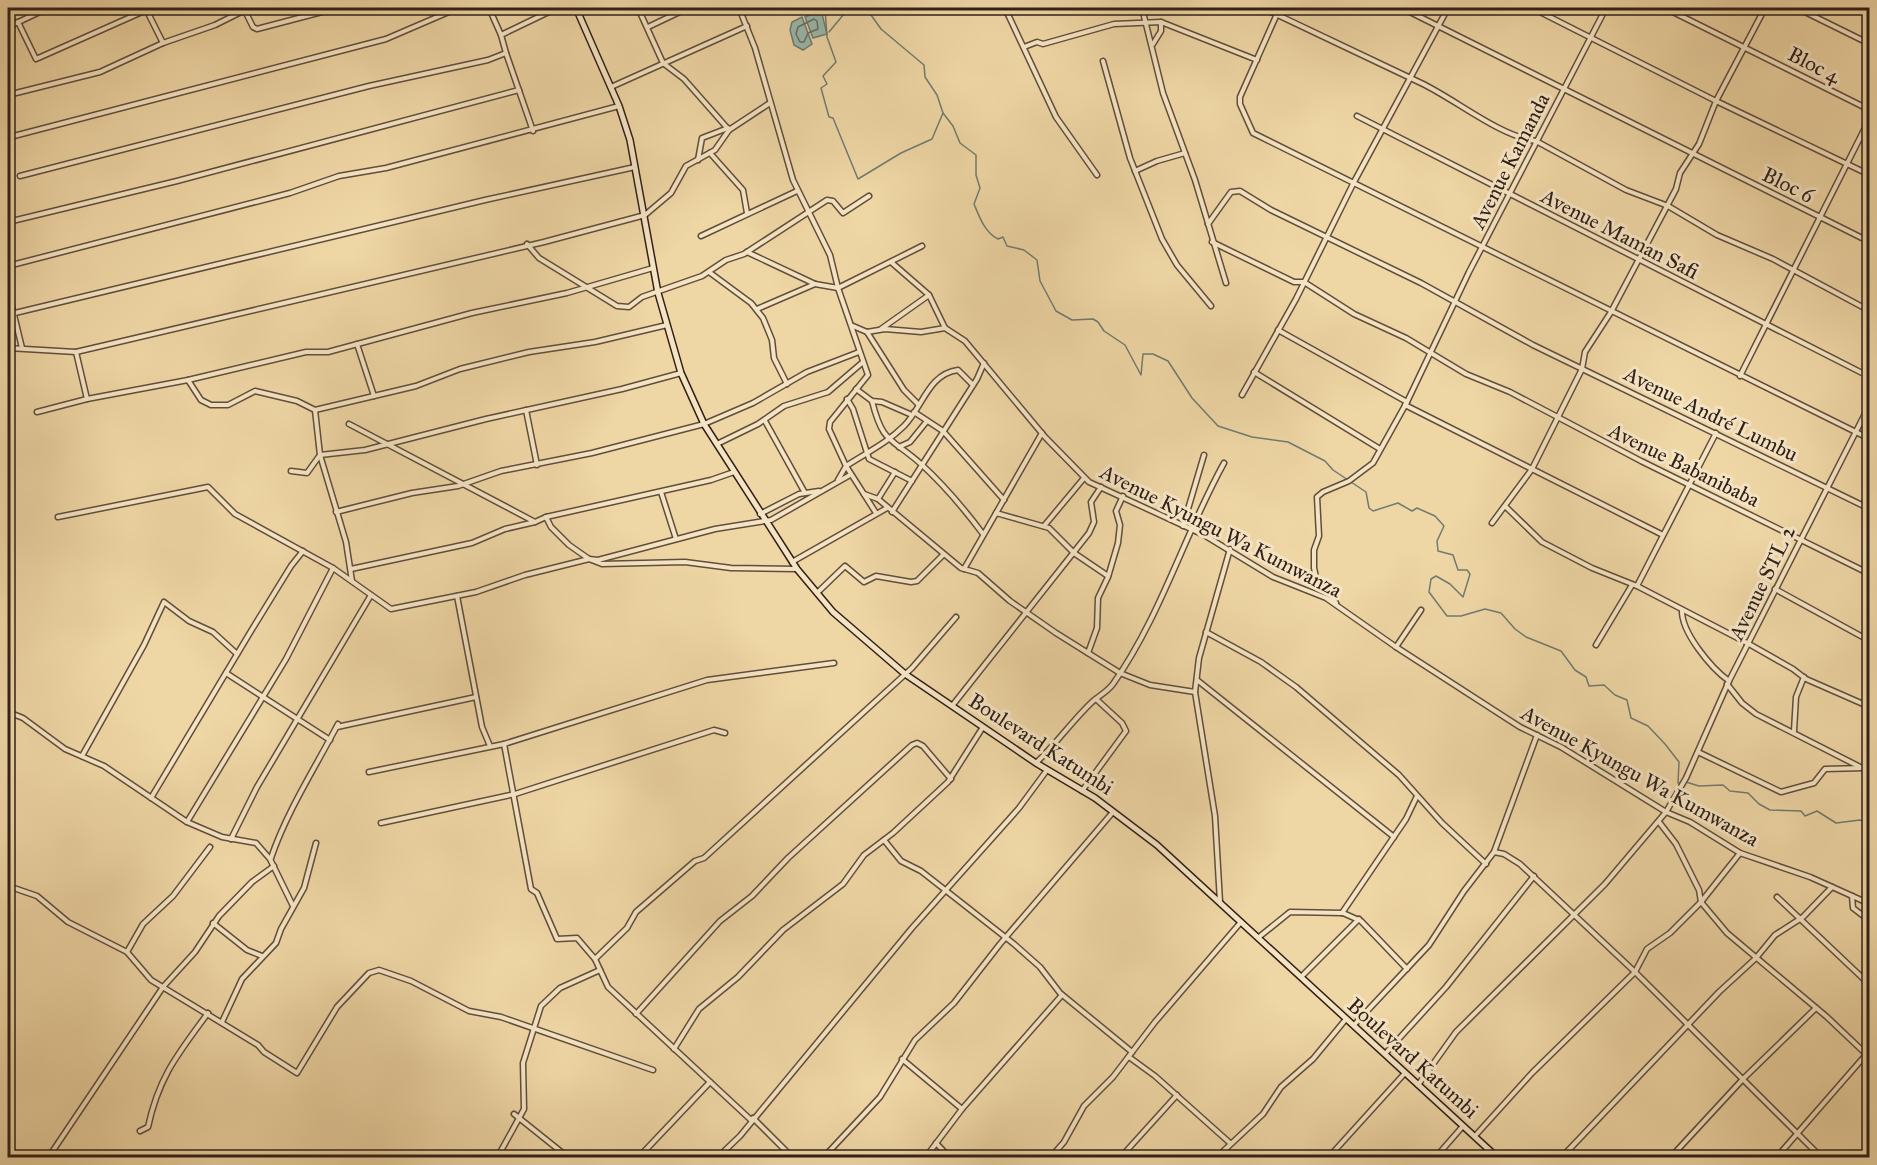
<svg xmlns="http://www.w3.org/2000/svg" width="1877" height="1165" font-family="'IM FELL Great Primer',serif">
	<rect width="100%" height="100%" fill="#efd6a5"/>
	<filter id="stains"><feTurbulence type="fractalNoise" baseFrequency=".00333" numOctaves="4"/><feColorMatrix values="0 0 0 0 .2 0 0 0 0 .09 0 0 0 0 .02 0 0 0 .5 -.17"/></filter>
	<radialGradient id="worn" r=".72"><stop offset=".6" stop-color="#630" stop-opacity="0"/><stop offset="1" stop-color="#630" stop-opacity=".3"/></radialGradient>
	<g fill="#9ab8ad" stroke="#707b72" stroke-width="1.5">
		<path d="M821,10l6,24 -14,4 -8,-21z"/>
		<path d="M802,17l10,27 -9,6 -9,-5 -4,-15 2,-8z"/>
	</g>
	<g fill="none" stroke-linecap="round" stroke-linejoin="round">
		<path stroke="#656c63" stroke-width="1.5" d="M814,19l3,2 1,8 -10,4 -4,9h-4l-4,-8 2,-7z"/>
		<g stroke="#707b72" stroke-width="1.5">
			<path d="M817,8h4"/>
			<path d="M825,8l2,29 9,25 -13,14 4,8 -6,4 8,29 4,1 25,61 43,-26 31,-14 11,-26"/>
			<path d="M866,8l15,21 43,36 1,12 12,18 6,18 10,13 7,17 16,12v20l4,13 -6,16c5,12 11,29 24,35l5,-2 4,9 17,4 13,10 3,21 16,30 16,9 21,-1 5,3 6,9 21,14 16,30 2,-21h10l15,7 24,37 26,28 34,11 36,5 37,19 8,9 33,22 3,16 4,3 25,-8 14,8 5,-3 18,8 9,10 -7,15 1,10 15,4 5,15h9l3,4 -7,23 -13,-13 -14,-8 -5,3 -2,13 18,24h14l24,-7 16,4 14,16 11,8 35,14 14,19 11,7 3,9 15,-1 11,10 12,5 4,18 17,8 17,18 14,18 -1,21h3"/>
			<path d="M829,32l20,-24"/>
			<path d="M1686,782l13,4 24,-1 7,6 18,2 11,11 11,6 31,1 4,5 12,-5 19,12 24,-3 10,4"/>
		</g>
		<defs>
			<g id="street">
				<path d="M489,8l12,27"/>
				<path d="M638,8l25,55 21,16 45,51"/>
				<path d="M739,8l16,40 38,132 37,75 8,33 30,87 -38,47 -1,7 17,37 -8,14"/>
				<path d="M1005,8l51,109 41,58"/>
				<path d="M1142,8l21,85 32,87 31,103"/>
				<path d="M1263,8c53,25 106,50 158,75 34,16 78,53 115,58l90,49 42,16 49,29 56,24 97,52"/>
				<path d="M1402,8l468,234"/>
				<path d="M1665,8l205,102"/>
				<path d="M1765,8l-49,93 154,74"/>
				<path d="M1797,8l73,36"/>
				<path d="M146,9l17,34"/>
				<path d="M244,9l9,18 4,2 80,-21"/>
				<path d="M1277,14l-37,83v7l13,29 617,306"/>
				<path d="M18,22l18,37 115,-51"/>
				<path d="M8,27l40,-19"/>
				<path d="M648,27l40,-19"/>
				<path d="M1153,44l8,-13v-9"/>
				<path d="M1024,47l13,-5 6,2 71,-20 47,-2 96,38"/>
				<path d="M506,53l27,78"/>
				<path d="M1103,61l27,97 32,81 15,26 34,41"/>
				<path d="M611,87l136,-61"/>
				<path d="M8,95l92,-23 63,-29 52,-18 34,-17"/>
				<path d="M1357,116l513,261"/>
				<path d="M10,137l376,-98 72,-31"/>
				<path d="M710,153l33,37 4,23"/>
				<path d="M698,160l4,-22 26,-10"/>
				<path d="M1135,171l22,-10 28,-8"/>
				<path d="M20,176l349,-90 119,-26 18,-7 -5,-18 56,-27"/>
				<path d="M8,222l169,-41 342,-91"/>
				<path d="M1208,224l23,-32 9,-1 31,19 150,73 112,62 337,164"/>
				<path d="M701,236l96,-45"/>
				<path d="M1212,242l82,40h10l50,32 52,24 60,36 44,18 131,69 229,113"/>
				<path d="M527,244l12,14 78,48 12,1 13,-10 60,-21 24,-16 18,-6 83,-54 6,1 10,12 26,-17"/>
				<path d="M747,252l68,32 23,4 84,-42"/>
				<path d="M891,262l38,33 16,33"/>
				<path d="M8,266l282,-73 49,-17 47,-8 233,-62"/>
				<path d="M709,272l42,31 12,15 9,22 2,18 13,26"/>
				<path d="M8,290l14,58"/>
				<path d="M757,309l58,-25"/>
				<path d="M15,313l470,-113 150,-33"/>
				<path d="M853,326l14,6 18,-3 36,3 24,-4 20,13 80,96 44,45 115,53 69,42 53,21 70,49 124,80 41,20 105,65 24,10 50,31 70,24 60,27"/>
				<path d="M881,329l48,-34"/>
				<path d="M1278,330l129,72"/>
				<path d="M867,332l37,58 14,14"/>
				<path d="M357,344l17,52"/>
				<path d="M8,348l68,4 468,-110 101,-27 26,-22 15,-27 29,-16 14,-20 41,-27"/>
				<path d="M76,352l11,47"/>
				<path d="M1254,372l126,77"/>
				<path d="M1740,376l130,-258"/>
				<path d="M188,380l13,20 10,5h17l27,-14 42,10 18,9 101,-24 44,-17 69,-17 66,-10 72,-17"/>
				<path d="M856,389l16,12 10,1 30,13"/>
				<path d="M1242,395l54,-96 58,-117 94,-174"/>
				<path d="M847,399l6,10 16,50 43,22"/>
				<path d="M872,401c11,44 19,36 49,63 23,21 44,46 62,70"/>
				<path d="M1405,405l256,129"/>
				<path d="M315,410l5,45 26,87 6,39"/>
				<path d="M526,410l11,55"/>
				<path d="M37,412l50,-13 101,-19 118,-28h22l144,-39 95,-20 86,-25"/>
				<path d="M914,412l29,19 61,69"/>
				<path d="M765,421l40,72"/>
				<path d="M349,424l186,98 11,-5 5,10 18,18 20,14 13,5 83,-2 46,6 66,1"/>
				<path d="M1716,433l-79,153 112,58 44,25 13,10 64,28"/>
				<path d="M717,444l41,-20 26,-18 44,-14 35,-30"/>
				<path d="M899,447l11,-5 17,-21"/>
				<path d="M291,471l16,2 13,-18 45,-5 121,-31 136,-30 59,-16"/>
				<path d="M661,492l15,47"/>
				<path d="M864,494l14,5 83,69 17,5 32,28 46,32 64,40 30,12 45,7"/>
				<path d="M878,499l17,-27"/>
				<path d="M1506,507l36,35 50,26 45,18"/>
				<path d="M336,512l76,-19 46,-7 43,-15 91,-18 112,-29 49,-21 54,-31 52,-20"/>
				<path d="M892,512l85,-133 7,-16"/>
				<path d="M876,513l-30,-47c20,-13 41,-23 58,-40 19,-19 24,-52 54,-56l15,15"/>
				<path d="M996,513l53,15 25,25 34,23"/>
				<path d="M760,514l39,-20 20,-3"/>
				<path d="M58,517l150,-30 27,27 98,54 58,41 85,-17 49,-17 64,-16 9,1 117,-31 56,-9 79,-45"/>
				<path d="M546,517l165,-37 23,-8"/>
				<path d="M1492,523l40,-54 50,-100 3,-17 26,-40 65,-123 4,-16 19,-29 17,-43 -184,-93"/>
				<path d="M1044,526l40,-48"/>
				<path d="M1183,526l21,-71"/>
				<path d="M792,562l95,-54"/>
				<path d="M351,569l121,-26 33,-14 30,-7"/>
				<path d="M964,569l78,-136"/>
				<path d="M1775,589l95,52"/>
				<path d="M817,593l28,-27 19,16 12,-6 35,6 6,-1 26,-26"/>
				<path d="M457,596l25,131 8,19"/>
				<path d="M1336,603l-20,-26 -2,-9v-18l5,-14 -2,-39 6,-5 26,-11 24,-18 34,-61 62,-130 137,-264"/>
				<path d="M1682,610c-1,22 29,58 47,71"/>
				<path d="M1206,632l55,30 35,25 103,88 43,48 44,41"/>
				<path d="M1596,645l36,-60"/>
				<path d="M1396,647l25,-37"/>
				<path d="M1088,653l9,-25 1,-30 10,-21 10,-34 2,-18 -4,-14 7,-15"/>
				<path d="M226,673l104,67"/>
				<path d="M1197,680l197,157"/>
				<path d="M1727,684l15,19 14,11 114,58"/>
				<path d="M952,706l137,-173 5,-11 -3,-20 10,-15"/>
				<path d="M8,712l15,6 42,31 39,17 83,56 35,15 34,6 14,16 23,47"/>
				<path d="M337,727l139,-30"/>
				<path d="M1794,731l2,-34 8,-20"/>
				<path d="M504,744l27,145 6,4 20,46 20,-1 18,21 13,28 143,133"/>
				<path d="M1698,752l83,40 33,-9 11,-14 39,-1 6,-9"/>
				<path d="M82,756l62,-111 20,-43 25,19 24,11 24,22"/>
				<path d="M1036,763c20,-19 36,-42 56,-61 7,-6 16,-11 21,-18 48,-68 71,-149 111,-221"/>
				<path d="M369,772l135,-28 203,-64 127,-17"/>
				<path d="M1082,791l44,-60 -4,-8 -26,-24"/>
				<path d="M151,798l100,-167 40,-65 12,-15"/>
				<path d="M187,822l99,-163 47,-91"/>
				<path d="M1659,822l17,22 23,46 2,12 26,31 100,84 39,37"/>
				<path d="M381,823l134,-29 199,-64 11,3"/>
				<path d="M231,839l26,-52 114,-192"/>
				<path d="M884,840l17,21 20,10 93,73 26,23 20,26 72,59"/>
				<path d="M1494,852l10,2 16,10 115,108 187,186"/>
				<path d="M271,858c16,-47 44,-90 67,-134"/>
				<path d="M8,886l29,10 31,26 59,30 24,28 107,65 6,7 33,21 40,-66 32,-34 10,-3 32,11 58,30 32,6 152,53"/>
				<path d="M1852,896l1,12 17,13"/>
				<path d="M1777,897l93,88"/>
				<path d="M1220,902l-5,-86 -20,-124 4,-34 31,-109"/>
				<path d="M1342,913l64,-94 11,-23"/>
				<path d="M213,923l34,27 15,6"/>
				<path d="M1259,937l31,-25 53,1 18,8 46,48"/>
				<path d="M127,952l16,-28 30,-28 37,-49"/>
				<path d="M595,959l32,-31 9,-16 59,-51 9,-3 208,-190 44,-51"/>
				<path d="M1301,977l58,-58"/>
				<path d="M636,1014l84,-93 32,-25 36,-38 124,-113 5,-2 6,3 28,33"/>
				<path d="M222,1022l20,-43 34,-36 5,-14 23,-41 12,-45"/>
				<path d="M1354,1025l75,-80 35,-54 30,-39 43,-117"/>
				<path d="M674,1049l25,-40 39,-32 45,-47 60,-46 21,-29 29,-22 55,-51 35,-55"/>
				<path d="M1385,1054l61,-67 88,-111"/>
				<path d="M1129,1057l26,19 75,67"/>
				<path d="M902,1059l60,50"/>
				<path d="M1418,1085l38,-53 149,-148 61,-72 20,-34 43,-97 141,-277"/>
				<path d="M514,1114l55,44"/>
				<path d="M753,1118l40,40"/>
				<path d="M140,1131l8,-4c11,-51 30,-73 60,-114"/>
				<path d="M1475,1136l57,-63 103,-101 12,-23 23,-16 31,-31 39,-49"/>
				<path d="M936,1143l14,15"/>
				<path d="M48,1158l115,-171 32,-35 24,-36 33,-34 22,-16"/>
				<path d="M497,1158l27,-49 -1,-46 18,-57 19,-18 40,-18"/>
				<path d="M638,1158l72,-76"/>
				<path d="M717,1158l23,-22 172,-208 107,-120 28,-38"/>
				<path d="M823,1158l57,-61 35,-57 39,-37 46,-59 113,-132"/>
				<path d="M925,1158l37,-49 100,-114"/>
				<path d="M1050,1158l14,-16 20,-36 29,-29 42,-55 86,-100"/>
				<path d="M1120,1158l57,-63"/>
				<path d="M1216,1158l47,-44 18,-27 32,-28 33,-40"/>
				<path d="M1328,1158l77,-85"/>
				<path d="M1435,1158l28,-32"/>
				<path d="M1561,1158l158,-166 37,-34 19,-23 28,-18 29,-30"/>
				<path d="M1670,1158l73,-79 73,-71"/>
				<path d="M1776,1158l94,-108"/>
			</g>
			<path id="secondary" d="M576,8l43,98 11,34 28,153 23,80 23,51 93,145 36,43 72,62 131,89 59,35 62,47 341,313"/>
		</defs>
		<use href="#street" stroke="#604e3c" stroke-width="7"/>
		<use href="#secondary" stroke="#302019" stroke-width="8"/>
		<use href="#street" stroke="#f5e4c4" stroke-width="4"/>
		<use href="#secondary" stroke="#f5e4c4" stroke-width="5"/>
	</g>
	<g text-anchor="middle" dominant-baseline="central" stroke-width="6" stroke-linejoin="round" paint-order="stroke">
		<g font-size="21" fill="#302019" stroke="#f5e4c4">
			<text transform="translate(1814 65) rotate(27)">Bloc 4</text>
			<text transform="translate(1510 161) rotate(-63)">Avenue Kamanda</text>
			<text transform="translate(1788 185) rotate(26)">Bloc 6</text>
			<text transform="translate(1620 234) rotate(27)">Avenue Maman Safi</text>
			<text transform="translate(1711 414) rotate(26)">Avenue André Lumbu</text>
			<text transform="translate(1684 465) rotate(26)">Avenue Babanibaba</text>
			<text transform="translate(1221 531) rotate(27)">Avenue Kyungu Wa Kumwanza</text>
			<text transform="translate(1762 583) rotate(-64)">Avenue STL 2</text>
			<text transform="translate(1041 744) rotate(33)">Boulevard Katumbi</text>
			<text transform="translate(1640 776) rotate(29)">Avenue Kyungu Wa Kumwanza</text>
			<text transform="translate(1413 1058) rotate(42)">Boulevard Katumbi</text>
		</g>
	</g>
	<rect width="1877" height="1165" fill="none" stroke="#efd6a5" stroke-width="30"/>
	<rect x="9" y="9" width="1859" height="1147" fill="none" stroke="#302019" stroke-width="3"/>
	<rect x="15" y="15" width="1847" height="1135" fill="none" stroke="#302019" stroke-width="1.5"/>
	<rect width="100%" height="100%" filter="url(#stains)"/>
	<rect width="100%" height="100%" fill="url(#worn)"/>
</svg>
